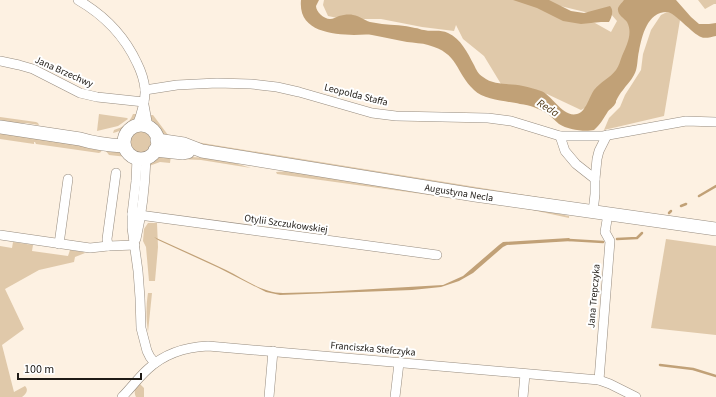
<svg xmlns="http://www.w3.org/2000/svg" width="716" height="397" font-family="'Source Sans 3',sans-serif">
	<rect width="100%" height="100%" fill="#fdf1e2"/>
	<g fill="#e0c9aa">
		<path d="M324,0h196l39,16 36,7 16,9 6,-11 -7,-8 -25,-1 -33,-8 -9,-4h103l-21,60 -32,44 -12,6 -34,-16 -46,-10 -17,-28 -21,-17 -7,-14 -2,6 -32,-4 -41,-8h-39l-14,-3 -5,-11z"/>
		<path d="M698,0h18v4h-2l-9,5z"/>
		<path d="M671,10l9,10 -16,96 -60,14 5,-12 11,-11 5,-12 16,-25 2,-16 8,-24 10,-15z"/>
		<path d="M99,114l28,4 1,1 -10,7 -21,5z"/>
		<path d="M133,114h4c-4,10 -14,17 -24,19l1,-3c9,-3 15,-6 19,-16z"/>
		<path d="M150,115h3l15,20 -9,-1 -7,-11z"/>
		<path d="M0,117l36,5 2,1 1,2 -13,-2 -14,1 -12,-2z"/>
		<circle cx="140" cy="142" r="11"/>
		<path d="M0,133l102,15 -1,4 -2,1 -63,-9 -1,-2h-1v2l-34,-5z"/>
		<path d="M179,139l17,3 361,58h-13l-315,-49z"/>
		<path d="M119,150l8,7 -18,-2 -3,-4z"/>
		<path d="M171,155l-1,8 -10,-1 -11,4c5,-10 12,-10 22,-11z"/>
		<path d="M191,157l18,1 16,2 26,8 -50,-8 -23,-1z"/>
		<path d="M289,171l184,30 -196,-27 -1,-2z"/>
		<path d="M523,208l18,2 28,6v2z"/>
		<path d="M148,223h9l1,24 -3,34h-6l-3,-34 -3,-6 1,-12z"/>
		<path d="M666,239l50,7v89l-65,-7z"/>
		<path d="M13,242l20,3 -1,6 36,5 2,-6 13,2 2,1 -10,4 -1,5 -35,8 -34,19 19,40 -22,16 12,47 11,-6c4,4 1,8 -3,11h-22v-151l12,2z"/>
		<path d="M148,293h4l-4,39c-2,-13 -2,-27 0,-39z"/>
		<path d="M139,383l5,5v9h-8c-3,-6 0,-9 3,-14z"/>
	</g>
	<g fill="#c1a177">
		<path d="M301,0h18c-1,2 -2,4 -3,6 0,6 8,13 14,13 3,0 6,-2 9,-3 4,-1 10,-2 14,-1 7,1 11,5 17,7 4,1 8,1 12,2 11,1 22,1 33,4 3,0 6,2 9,2 8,2 16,-1 24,3 13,6 19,19 26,32 2,4 4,9 9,12 11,9 27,6 40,9 6,1 12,3 18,5 11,4 22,27 36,23 9,-2 12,-17 17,-24 6,-8 16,-12 22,-20 3,-4 4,-9 6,-14 5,-11 11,-23 5,-34 -3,-4 -9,-7 -9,-12 -1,-3 4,-7 6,-10h52l15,17 8,7h10l7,-1v13c-5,1 -11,3 -15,1 -8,-3 -28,-26 -34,-25 -20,0 -25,24 -28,39 -2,8 -1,17 -5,24 -3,6 -8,10 -11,15 -3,3 -5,7 -7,11 0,1 0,2 -1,3 -1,3 -6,5 -8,9 -4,6 -7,12 -13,17 -9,2 -26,0 -35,-6 -4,-3 -7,-7 -11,-10 -8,-5 -18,-9 -28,-10 -13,-3 -36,-4 -46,-14 -19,-18 -15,-37 -46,-45 -6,-2 -14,-2 -21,-3 -12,-2 -23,-5 -35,-7 -6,-1 -12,0 -18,0 -24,-1 -56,-4 -53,-35z"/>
		<path d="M513,0h36l22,11 13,2 26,-7c4,4 2,11 -1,16h-8l-20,2 -18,-3 -26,-13z"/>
		<path d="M154,237c24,11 49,22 72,33 18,9 37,23 57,23l38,-1 122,-7 20,-9 36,-31 4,-3 66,-4 3,3 -65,4 -4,2 -30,26 -14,8 -18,6 -29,3 -132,5 -14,-3 -47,-24 -61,-28z"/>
	</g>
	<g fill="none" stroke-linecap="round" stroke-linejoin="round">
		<g stroke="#c1a177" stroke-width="2.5">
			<path d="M699,196l17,-10"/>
			<path d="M681,206l5,-2"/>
			<path d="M669,213l2,-2"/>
			<path d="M617,239l20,-1 5,-5"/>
			<path d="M569,240l34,2"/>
			<path d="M660,365l33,4 23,7"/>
		</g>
		<defs>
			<g id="minor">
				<path d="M78,0c26,15 46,35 59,63 4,8 7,17 8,26 1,12 -4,26 -8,37"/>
				<path d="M0,61l19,4 14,4 47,24 17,4 47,5"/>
				<path d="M145,90l32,-5 40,-2 34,1 26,3 22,5 73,21 24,3 92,2 23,3 49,15h43l83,-15 30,1"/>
				<path d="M144,105l4,22"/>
				<path d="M560,136l5,15 11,13 19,15v15l-2,18"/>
				<path d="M137,158l-1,23 -4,33v14l6,43 2,27 1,30 6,23 3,6 5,6"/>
				<path d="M595,179l2,-20 2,-8 8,-16"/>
				<path d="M132,214l305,41"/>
				<path d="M0,235l90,13 18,-2 27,-1"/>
				<path d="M136,239c6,-26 9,-54 10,-81"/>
				<path d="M59,244l9,-65"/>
				<path d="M108,246l-1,-7 9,-66"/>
				<path d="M599,380l11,-139 -5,-9 3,-18"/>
				<path d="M122,397c9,-9 16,-19 26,-28 16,-15 38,-22 60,-23l391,34 11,4 26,13"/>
				<path d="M269,397l4,-46"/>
				<path d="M395,397l4,-34"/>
				<path d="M523,397l2,-23"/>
			</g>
			<g id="secondary">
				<circle cx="141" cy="142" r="17"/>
				<path d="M0,127l80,12c16,5 28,6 44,7"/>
				<path d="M157,140l27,4 18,7 273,44 241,34"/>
				<path d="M155,150l28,3 5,-1"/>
			</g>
		</defs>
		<use href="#minor" stroke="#978c7f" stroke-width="10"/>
		<use href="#secondary" stroke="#978c7f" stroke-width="14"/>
		<use href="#minor" stroke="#fff" stroke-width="9"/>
		<use href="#secondary" stroke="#fff" stroke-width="13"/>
	</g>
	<g text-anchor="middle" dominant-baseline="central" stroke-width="4" stroke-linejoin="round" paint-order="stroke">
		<g font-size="10" fill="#1f1b16" stroke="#fff">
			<text transform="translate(64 72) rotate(24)">Jana Brzechwy</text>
			<text transform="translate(356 95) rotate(14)">Leopolda Staffa</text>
			<text transform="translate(459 193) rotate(9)">Augustyna Necla</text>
			<text transform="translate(286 224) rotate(8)">Otylii Szczukowskiej</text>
			<text transform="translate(594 296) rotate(-85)">Jana Trepczyka</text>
			<text transform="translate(373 349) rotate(5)">Franciszka Stefczyka</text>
		</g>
		<g font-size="11" font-style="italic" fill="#4d3614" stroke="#fff">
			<text transform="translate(548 108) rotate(32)">Reda</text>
		</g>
	</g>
	<path d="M18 373v6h123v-6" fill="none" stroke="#1f1b16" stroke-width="2"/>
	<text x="24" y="373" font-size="12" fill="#1f1b16" stroke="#ffffff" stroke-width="3" paint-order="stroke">100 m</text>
</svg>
